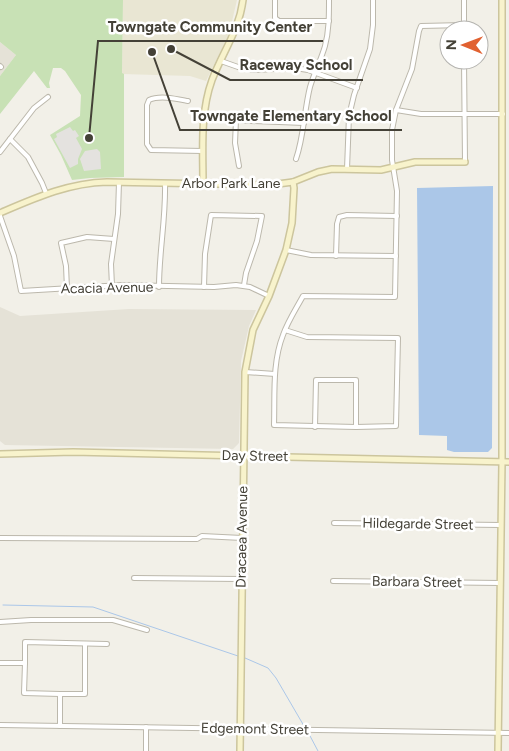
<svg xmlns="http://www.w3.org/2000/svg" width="509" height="751" font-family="Figtree,sans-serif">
	<rect width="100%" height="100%" fill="#f2f0e8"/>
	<g fill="#e5e2d7">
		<path d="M0,42l16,13 -16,21z"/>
		<path d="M0,307l20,9 109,-7 127,1 -7,16 -8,35 -2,82 -6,6 -228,-4 -5,-4z"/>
	</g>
	<path fill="#e9e6d3" d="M123,0h114l-8,34 -23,47 -16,-5 -68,-2z"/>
	<path fill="#c8e1b5" d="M0,0h123l-1,73 2,1v103l-34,1 -18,2 -11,-25 -11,-20 30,-19 1,-21 -16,-24 -4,-3h-8l-4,15 1,5h-3l-13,-17 -34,43v-38l16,-21 -16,-13z"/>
	<g fill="#e4e2df">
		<path d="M70,127l3,4 2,-1 4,6 -3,2 6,11 -4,10v5l-8,4 -16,-29 3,-2 -1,-3z"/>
		<path d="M97,149l3,3 1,17 -17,2 -4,-12 5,-8z"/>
	</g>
	<path fill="#abc7e8" d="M493,186l-1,262 -4,4h-34l-7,-2v-14l-28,-1 -2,-247z"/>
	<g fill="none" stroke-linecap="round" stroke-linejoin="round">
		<g stroke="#abc7e8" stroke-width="1">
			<path d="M3,605l90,2 145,49"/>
			<path d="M245,658l23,10 8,10 28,48"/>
			<path d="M309,734l9,17"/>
		</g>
		<defs>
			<g id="street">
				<path d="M275,0v18l4,3h50"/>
				<path d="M464,0v30"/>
				<path d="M464,60l1,102"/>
				<path d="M221,61l17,6 16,3 41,-2 13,2 49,18"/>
				<path d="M0,66l1,1"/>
				<path d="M188,101c-11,-2 -28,-6 -39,-1l-2,5v39l4,6 52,1"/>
				<path d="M396,110l25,4h82"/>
				<path d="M204,117l47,4 53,2"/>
				<path d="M236,120l-1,23 4,23"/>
				<path d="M10,139l18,18 14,26 4,10"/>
				<path d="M0,152l34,-44 14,-11"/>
				<path d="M296,159c8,-23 8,-48 14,-72 4,-14 11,-27 15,-41 4,-15 4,-30 4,-46"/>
				<path d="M347,169l2,-53 5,-21 16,-46 3,-24v-25"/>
				<path d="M0,216l14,40 7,35 101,-6 92,2 22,-2 14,2 19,9"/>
				<path d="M286,250l25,5 85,1"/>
				<path d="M336,256l1,-32 2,-7 8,-2 50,1"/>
				<path d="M112,286l-1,-22 7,-50 1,-32"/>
				<path d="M159,287c0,-35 7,-69 6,-104"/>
				<path d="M204,287l1,-33 6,-39 51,1 -5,25 -11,32 -2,12"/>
				<path d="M67,289l-1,-23 -5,-23 26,-6 27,2"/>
				<path d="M285,330l22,7 91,1 -2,88 -40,1 -82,-2c1,-30 -2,-62 9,-90 5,-14 13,-26 20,-39l92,1 2,-106 -5,-31v-30l4,-20 16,-41 7,-38 2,-5 43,-1"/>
				<path d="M245,372l30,2"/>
				<path d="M315,427l1,-47h40v47"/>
				<path d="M334,523l167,2"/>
				<path d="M0,538l197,1 5,-3 40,2"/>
				<path d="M134,578l107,1"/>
				<path d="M333,581l167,2"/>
				<path d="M0,622l31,-2h82l34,10"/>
				<path d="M0,663h25l-1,30 36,1v32"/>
				<path d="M25,663v-21l82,2"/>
				<path d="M60,694h25v-50"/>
				<path d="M0,725l509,8"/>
				<path d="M146,751v-24"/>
			</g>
			<g id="secondary">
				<path d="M203,184c0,-35 -3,-71 9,-104 11,-29 27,-49 31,-80"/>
				<path d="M0,213c35,-15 68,-30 107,-31l163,3 23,-3 25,-10 14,-3 49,1 34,-8h50"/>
				<path d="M0,454l73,-2 436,10"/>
				<path d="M240,751l5,-379 8,-42 16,-34 17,-46 6,-27 2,-35 -1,-6"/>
				<path d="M498,751l4,-289v-462"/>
			</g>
		</defs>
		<use href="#street" stroke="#bcb8ac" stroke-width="6"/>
		<use href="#secondary" stroke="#ccc59d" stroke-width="8"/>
		<use href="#street" stroke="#fff" stroke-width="4"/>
		<use href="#secondary" stroke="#f8f3cc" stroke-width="5"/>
	</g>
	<g text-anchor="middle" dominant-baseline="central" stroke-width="5" stroke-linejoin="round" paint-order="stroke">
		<g font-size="14" fill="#444137" stroke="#fff">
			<text x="231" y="183">Arbor Park Lane</text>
			<text transform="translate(107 288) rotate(-1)">Acacia Avenue</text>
			<text transform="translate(255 456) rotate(1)">Day Street</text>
			<text transform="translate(418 524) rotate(1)">Hildegarde Street</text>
			<text transform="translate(242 537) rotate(-89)">Dracaea Avenue</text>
			<text transform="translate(417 582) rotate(1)">Barbara Street</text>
			<text transform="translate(255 729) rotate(1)">Edgemont Street</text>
		</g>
	</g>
	<path fill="none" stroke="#444137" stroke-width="2" d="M89 138L98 41H323M171 49L230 80H363M152 52L180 130H402"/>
	<g fill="#444137" stroke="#fff" stroke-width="2">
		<circle cx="89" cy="138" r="5"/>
		<circle cx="171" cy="49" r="5"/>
		<circle cx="152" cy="52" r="5"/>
	</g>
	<g font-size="15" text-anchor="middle" font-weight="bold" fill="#444137" stroke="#fff" stroke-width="5" stroke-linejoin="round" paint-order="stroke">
		<text x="210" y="32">Towngate Community Center</text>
		<text x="296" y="70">Raceway School</text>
		<text x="291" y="121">Towngate Elementary School</text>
	</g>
	<g transform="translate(464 45) rotate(271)"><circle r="24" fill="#ffffff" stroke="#b4b3af"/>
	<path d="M0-4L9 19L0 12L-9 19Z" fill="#e16130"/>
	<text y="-8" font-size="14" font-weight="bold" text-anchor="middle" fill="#444137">N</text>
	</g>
</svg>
